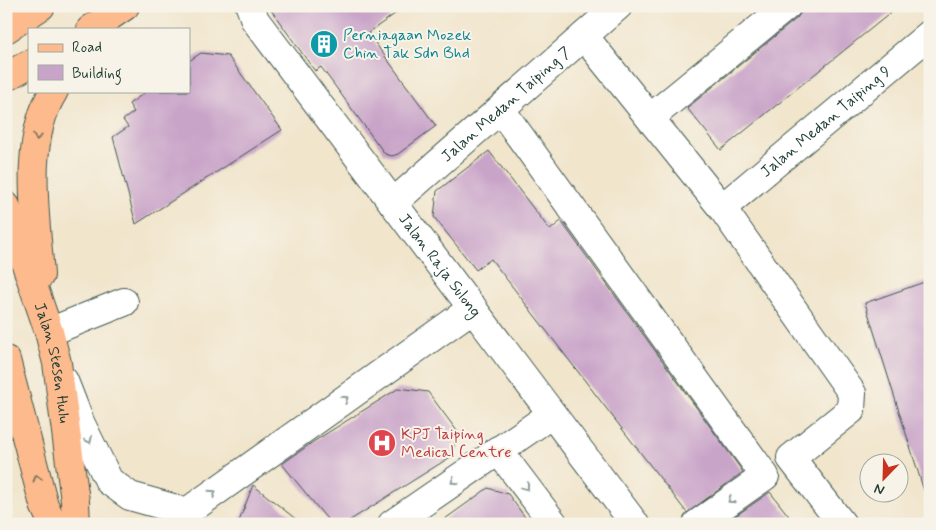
<svg xmlns="http://www.w3.org/2000/svg" width="936" height="530" font-family="Mynerve,sans-serif">
	<rect width="100%" height="100%" fill="#f7f3e8"/>
	<filter id="ink" filterUnits="userSpaceOnUse"><feTurbulence type="fractalNoise" baseFrequency=".02" numOctaves="2"/><feDisplacementMap in="SourceGraphic" scale="10" xChannelSelector="R" yChannelSelector="G"/><feConvolveMatrix kernelMatrix="1 2 1 2 8 2 1 2 1" color-interpolation-filters="sRGB"/></filter>
	<filter id="wash" filterUnits="userSpaceOnUse"><feTurbulence type="fractalNoise" baseFrequency=".0096" numOctaves="4" result="noise"/><feDisplacementMap in="SourceGraphic" scale="20" xChannelSelector="R" yChannelSelector="G"/><feGaussianBlur stdDeviation="1.12" result="paint"/><feColorMatrix in="noise" values="0 0 0 0 0 0 0 0 0 0 0 0 0 0 0 0 0 1.4 0 .05"/><feComposite in="paint" operator="in"/></filter>
	<g filter="url(#wash)">
		<rect width="100%" height="100%" fill="#f1e5cc"/>
		<g id="blocks">
			<g fill="#c9a4c9">
				<path d="M268,6h138l-38,27 68,93 -38,28 -6,2 -7,-2 -64,-87 -6,4z"/>
				<path d="M802,6h97l-178,144 -34,-42 110,-90 4,-6z"/>
				<path d="M201,53l27,3 54,74 -146,94 -23,-87 15,-10 -5,-7 11,-8 -5,-8 18,-13h42v-30z"/>
				<path d="M489,151l61,79 11,-9 182,251 -56,41 -196,-254 -15,11 -42,-53 3,-26z"/>
				<path d="M930,280v213l-5,1 -60,-191z"/>
				<path d="M399,388l29,4 29,39 -5,25 -108,68h-13l-49,-60 31,-22z"/>
				<path d="M253,485l49,39h-64z"/>
				<path d="M488,488l20,6 22,30h-92z"/>
				<path d="M770,492l25,32h-71z"/>
			</g>
		</g>
	</g>
	<g filter="url(#ink)">
		<use href="#blocks" fill-opacity="0" stroke="#3e564b" stroke-width="1"/>
		<g fill="none" stroke-linecap="round" stroke-linejoin="round">
			<defs>
				<g id="minor">
					<path id="s1" d="M250,6l5,14 380,504"/>
					<path d="M584,36l138,172 130,185 -1,17 -60,48 51,66"/>
					<path d="M501,110l264,366 -68,48"/>
					<path d="M650,118l137,-112"/>
					<path id="s2" d="M393,203l225,-197"/>
					<path id="s3" d="M722,208l208,-174"/>
					<path d="M49,332l75,-30"/>
					<path d="M64,381l16,41 29,59 21,15 57,16 286,-204"/>
					<path d="M498,450l56,74"/>
					<path d="M392,524l160,-110"/>
				</g>
				<g id="major">
					<path d="M6,29l35,-23"/>
					<path d="M91,29l34,-23"/>
					<path d="M6,77l23,-13"/>
					<path id="s4" d="M6,206l43,126 8,31 18,138 1,23"/>
					<path d="M40,275c-4,-57 -18,-134 14,-184"/>
					<path d="M6,360l38,145 9,19"/>
				</g>
			</defs>
			<use href="#minor" stroke="#3e564b" stroke-width="30"/>
			<use href="#major" stroke="#3e564b" stroke-width="30"/>
			<use href="#minor" stroke="#fff" stroke-width="28"/>
			<use href="#major" stroke="#fcba8d" stroke-width="28"/>
		</g>
		<defs><path id="oneway-chevron" d="M-2-3.5L2.5 0L-2 3.5" fill="none" stroke-width="1.6" stroke-linecap="round" stroke-linejoin="round" transform="scale(1.25)"/></defs>
		<g stroke="#82755c">
			<use href="#oneway-chevron" transform="translate(37 137) rotate(102)"/>
			<use href="#oneway-chevron" transform="translate(37 478) rotate(-105)"/>
		</g>
		<g stroke="#8f9e9a">
			<use href="#oneway-chevron" transform="translate(345 399) rotate(-35)"/>
			<use href="#oneway-chevron" transform="translate(89 440) rotate(64)"/>
			<use href="#oneway-chevron" transform="translate(454 481) rotate(145)"/>
			<use href="#oneway-chevron" transform="translate(526 487) rotate(53)"/>
			<use href="#oneway-chevron" transform="translate(213 493) rotate(-35)"/>
			<use href="#oneway-chevron" transform="translate(731 500) rotate(145)"/>
		</g>
	</g>
	<defs>
		<symbol id="building-disc" viewBox="-11 -11 22 22"><circle r="9.5" fill="#0f9aa8" stroke="#f7f3e8"/><path d="M-4-6H4V6H1V3H-1V6H-4ZM-2.5-4.3h1.7v1.8h-1.7ZM.8-4.3h1.7v1.8H.8ZM-2.5-1h1.7V.8h-1.7ZM.8-1h1.7V.8H.8Z" fill="#fff"/></symbol>
		<symbol id="hospital-disc" viewBox="-11 -11 22 22"><circle r="9.5" fill="#e0444e" stroke="#f7f3e8"/><path d="M-5-5h3v3.5h4V-5h3V5h-3V1.5h-4V5h-3Z" fill="#fff"/></symbol>
	</defs>
	<g fill-rule="evenodd">
		<use href="#building-disc" x="308" y="28" width="32" height="32"/>
		<use href="#hospital-disc" x="366" y="427" width="32" height="32"/>
	</g>
	<g text-anchor="middle" dominant-baseline="central" stroke-width="4" stroke-linejoin="round" paint-order="stroke">
		<g font-size="16" fill="#0d838f" stroke="#f7f3e8" text-anchor="start">
			<text x="343" y="35">Perniagaan Mozek<tspan x="343" dy="18">Chin Tak Sdn Bhd</tspan></text>
		</g>
		<g font-size="16" fill="#1f3d34" stroke="#f7f3e8">
			<text stroke="none"><textPath href="#s2" startOffset="150">Jalan Medan Taiping 7</textPath></text>
			<text stroke="none"><textPath href="#s3" startOffset="135">Jalan Medan Taiping 9</textPath></text>
			<text stroke="none"><textPath href="#s1" startOffset="322">Jalan Raja Sulong</textPath></text>
			<text stroke="none"><textPath href="#s4" startOffset="164">Jalan Stesen Hulu</textPath></text>
		</g>
		<g font-size="16" fill="#be3a42" stroke="#f7f3e8" text-anchor="start">
			<text x="401" y="434">KPJ Taiping<tspan x="401" dy="18">Medical Centre</tspan></text>
		</g>
	</g>
	<rect width="936" height="530" fill="none" stroke="#f7f3e8" stroke-width="25"/>
	<rect x="28" y="28" width="162" height="65" fill="#f7f3e8" stroke="#a1aaa0"/>
	<rect x="38" y="44" width="25" height="8" fill="#fcba8d" stroke="#a1aaa0"/>
	<text x="72" y="52" font-size="15" fill="#1f3d34">Road</text>
	<rect x="38" y="65" width="25" height="15" fill="#c9a4c9" stroke="#a1aaa0"/>
	<text x="72" y="78" font-size="15" fill="#1f3d34">Building</text>
	<g transform="translate(884 478) rotate(203)"><circle r="24" fill="#f7f3e8" stroke="#a1aaa0"/>
	<path d="M0-4L9 19L0 12L-9 19Z" fill="#c8321e"/>
	<text y="-8" font-size="14" font-weight="bold" text-anchor="middle" fill="#1f3d34">N</text>
	</g>
</svg>
